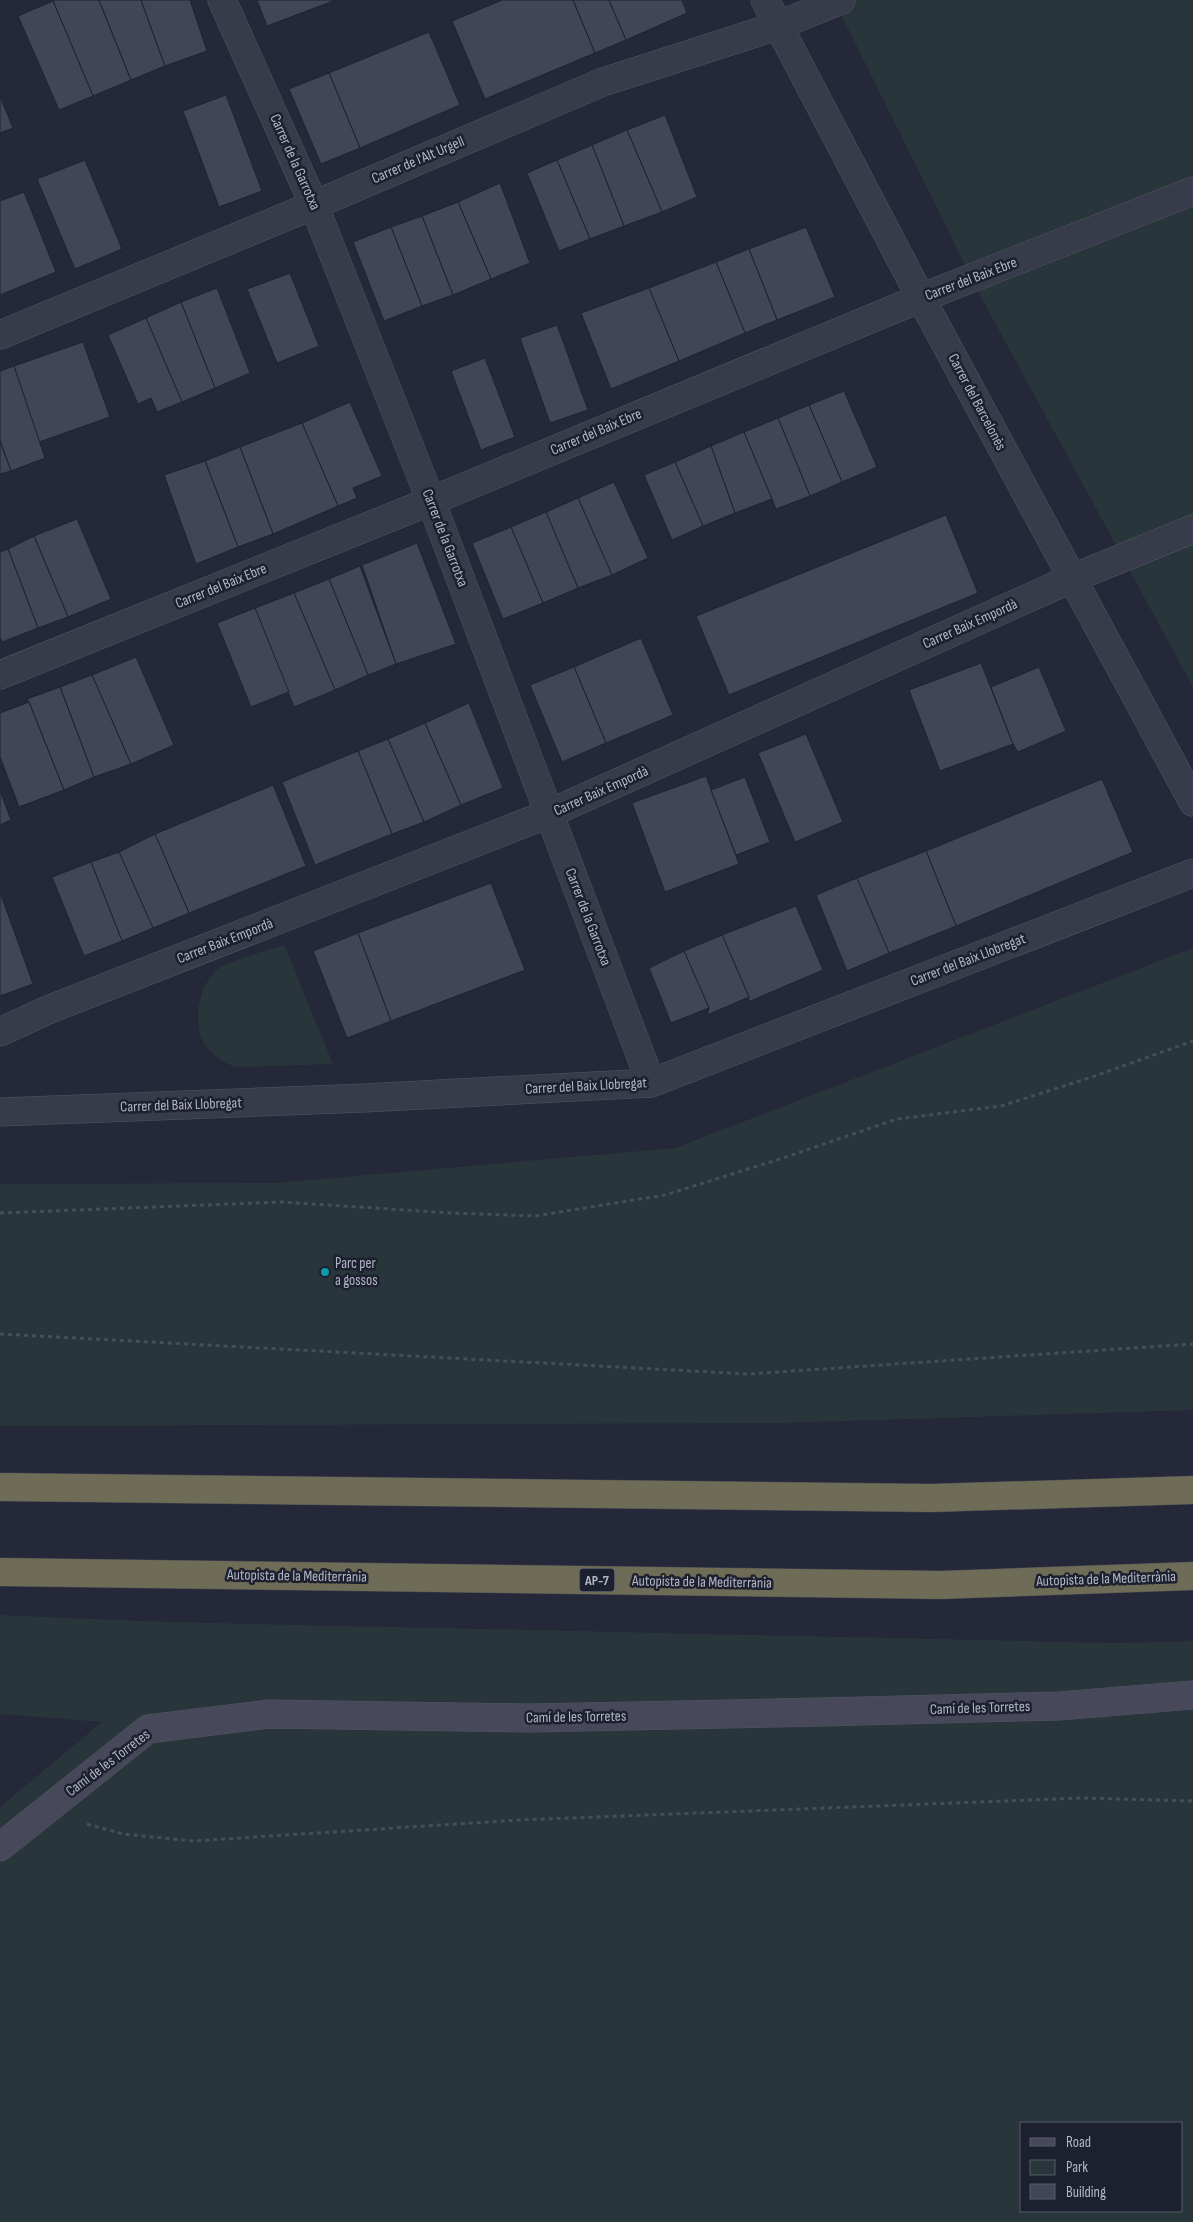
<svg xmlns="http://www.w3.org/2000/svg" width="1193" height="2222" font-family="'Sofia Sans Condensed',sans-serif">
	<rect width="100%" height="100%" fill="#252838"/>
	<g fill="#28353a" fill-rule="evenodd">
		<path d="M834,0h359v687l-212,-390z"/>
		<path d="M284,945l49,119 -98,3c-10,-4 -19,-9 -26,-17 -19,-20 -12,-64 9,-81 9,-7 52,-20 66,-24z"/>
		<path d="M1193,948v462l-408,13 -785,3v-242l275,-1 400,-35z"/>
		<path d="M0,1615l168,7 946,21 79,-2v581h-1193v-415l102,-85 -102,-8zM1022,2123h160v88h-160z"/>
	</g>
	<g fill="#414558" stroke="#1f2230">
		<path d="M55,0h44l32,80 -38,16 -40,-95z"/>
		<path d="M99,0h42l24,66 -34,14z"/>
		<path d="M141,0h49l17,51 -42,15z"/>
		<path d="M257,0h79l-69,26z"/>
		<path d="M502,0h71l22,53 -110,46 -33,-78z"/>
		<path d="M573,0h36l17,40 -31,13z"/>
		<path d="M609,0h73l5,13 -61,27z"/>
		<path d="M53,1l40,95 -34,14 -41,-94z"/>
		<path d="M429,32l31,73 -100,43 -31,-75z"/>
		<path d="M329,73l31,75 -39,16 -32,-75z"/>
		<path d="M226,95l36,96 -43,16 -36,-96z"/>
		<path d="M0,96l13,32 -13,5z"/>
		<path d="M665,115l32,82 -35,15 -35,-82z"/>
		<path d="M627,130l35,82 -38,14 -32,-81z"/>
		<path d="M592,145l32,81 -34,13 -33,-79z"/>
		<path d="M85,160l37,89 -47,20 -38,-90z"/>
		<path d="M557,160l33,79 -31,12 -32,-78z"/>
		<path d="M500,183l30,80 -39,16 -33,-77z"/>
		<path d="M24,192l32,80 -56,23v-94z"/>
		<path d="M458,202l33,77 -38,16 -31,-79z"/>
		<path d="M422,216l31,79 -31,11 -31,-79z"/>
		<path d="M391,227l31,79 -38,15 -31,-79z"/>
		<path d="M806,227l29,70 -58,23 -28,-71z"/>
		<path d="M749,249l28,71 -32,13 -29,-71z"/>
		<path d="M716,262l29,71 -66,28 -30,-73z"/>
		<path d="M290,273l29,73 -42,17 -30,-74z"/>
		<path d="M217,288l33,85 -35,15 -34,-86z"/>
		<path d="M649,288l30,73 -68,28 -30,-76z"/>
		<path d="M181,302l34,86 -33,14 -36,-84z"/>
		<path d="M146,318l36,84 -25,10 -6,-14 -13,6 -30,-69z"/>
		<path d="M557,325l31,85 -38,13 -30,-85z"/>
		<path d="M83,342l27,75 -71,25 -25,-76z"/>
		<path d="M485,358l30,79 -34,13 -30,-79z"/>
		<path d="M14,366l31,92 -34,13 -11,-30v-70z"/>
		<path d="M844,391l33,76 -35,15 -33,-77z"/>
		<path d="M350,402l32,74 -29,12 4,10 -19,8 -36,-83z"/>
		<path d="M809,405l33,77 -32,14 -32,-78z"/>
		<path d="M778,418l32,78 -34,13 -32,-77z"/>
		<path d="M302,423l36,83 -65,28 -33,-87z"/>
		<path d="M744,432l28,67 -37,14 -24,-67z"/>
		<path d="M0,441l11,30 -11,3z"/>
		<path d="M711,446l24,67 -32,13 -28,-64z"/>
		<path d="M240,447l33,87 -35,13 -33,-86z"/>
		<path d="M205,461l33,86 -42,17 -32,-89z"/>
		<path d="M675,462l28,64 -31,14 -28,-65z"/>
		<path d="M614,482l34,76 -36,17 -34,-77z"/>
		<path d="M578,498l34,77 -34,13 -32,-76z"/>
		<path d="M546,512l32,76 -35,15 -32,-76z"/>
		<path d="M946,515l32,78 -249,102 -33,-79z"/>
		<path d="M77,519l34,80 -43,18 -34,-81z"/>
		<path d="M511,527l32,76 -40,16 -31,-76z"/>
		<path d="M34,536l34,81 -30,11 -30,-79z"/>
		<path d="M417,543l39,101 -60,20 -34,-99z"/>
		<path d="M8,549l30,79 -36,14 -2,-5v-85z"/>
		<path d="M360,566l36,98 -28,11 -39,-96z"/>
		<path d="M329,579l39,96 -33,15 -41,-97z"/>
		<path d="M294,593l41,97 -41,17 -39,-99z"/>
		<path d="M255,608l34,84 -38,15 -34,-84z"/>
		<path d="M641,638l32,77 -67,28 -32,-76z"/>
		<path d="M136,657l38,88 -43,19 -39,-89z"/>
		<path d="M981,663l32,81 -73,27 -31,-81z"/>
		<path d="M574,667l32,76 -44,19 -32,-77z"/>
		<path d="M1039,667l27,64 -48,21 -5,-8 -22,-57z"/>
		<path d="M92,675l39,89 -37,13 -34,-90z"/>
		<path d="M60,687l34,90 -30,13 -35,-88 -2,-3z"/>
		<path d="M29,702l35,88 -45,17 -19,-50v-44z"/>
		<path d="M469,703l34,85 -42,17 -36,-82z"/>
		<path d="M425,723l36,82 -37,17 -36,-83z"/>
		<path d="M806,734l37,88 -48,20 -37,-89z"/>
		<path d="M388,739l36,83 -32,12 -34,-83z"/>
		<path d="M358,751l34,83 -77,31 -33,-83z"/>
		<path d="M706,776l33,88 -74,28 -33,-89z"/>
		<path d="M745,777l25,65 -34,13 -25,-65z"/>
		<path d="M1102,779l31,73 -177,74 -30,-75z"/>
		<path d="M273,785l33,81 -117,47 -34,-79z"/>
		<path d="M0,790l11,30 -11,5z"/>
		<path d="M155,834l34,79 -36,15 -34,-76z"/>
		<path d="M926,851l30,75 -67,27 -32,-75z"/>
		<path d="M119,852l34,76 -31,13 -31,-79z"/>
		<path d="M91,862l31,79 -38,15 -32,-79z"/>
		<path d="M857,878l32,75 -42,18 -31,-76z"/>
		<path d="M491,883l34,87 -134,51 -33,-88z"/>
		<path d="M0,892l33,92 -33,12z"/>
		<path d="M796,906l27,64 -75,32 1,-5 -27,-62z"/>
		<path d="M358,933l33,88 -44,17 -34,-87z"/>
		<path d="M722,935l27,62 -42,18 2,-7 -25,-57z"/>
		<path d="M684,951l25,57 -38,15 -22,-55z"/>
	</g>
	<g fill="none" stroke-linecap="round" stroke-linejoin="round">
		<defs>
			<g id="street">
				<path d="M222,0l92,205 117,296 220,582"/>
				<path d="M765,0l156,298 272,504"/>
				<path d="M0,335l314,-130 289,-123 174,-56 64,-26"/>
				<path d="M0,675l431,-174 490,-203 272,-107"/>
				<path d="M0,1032l50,-23 498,-195 525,-236 120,-49"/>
				<path d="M0,1112l364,-14 287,-15 542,-210"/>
			</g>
			<path id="secondary" d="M0,1847l148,-118 122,-15 261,4 291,-6 237,-6 134,-11"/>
			<g id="highway">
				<path d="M0,1487l931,11 262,-8"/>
				<path d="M0,1572l941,13 252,-9"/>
			</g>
		</defs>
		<use href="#street" stroke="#535664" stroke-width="29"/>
		<use href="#secondary" stroke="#535664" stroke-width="29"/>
		<use href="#highway" stroke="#404351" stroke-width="29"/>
		<g stroke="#445057" stroke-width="3" stroke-dasharray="4 4" stroke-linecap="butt">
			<path d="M0,1213l282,-11 169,11 84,3 130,-21 115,-36 117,-40 104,-13 91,-29 101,-36"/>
			<path d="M0,1334l748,40 445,-30"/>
			<path d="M87,1824l36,10 70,7 326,-21 563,-22 111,3"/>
		</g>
		<use href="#street" stroke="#383b49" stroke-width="28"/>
		<use href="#secondary" stroke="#47495b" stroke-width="28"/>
		<use href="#highway" stroke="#6e6b56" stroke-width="28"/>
	</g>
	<circle fill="#0f9aa8" stroke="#1d202e" stroke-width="2" cx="325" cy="1272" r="5"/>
	<g text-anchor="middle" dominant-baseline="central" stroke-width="5" stroke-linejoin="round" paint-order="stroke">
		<rect fill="#1d202e" stroke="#868998" stroke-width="1" x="579.5" y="1568.5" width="35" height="23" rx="4"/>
		<g font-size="14" font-weight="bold" fill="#b3b6c5">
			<text x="597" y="1580">AP-7</text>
		</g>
		<g font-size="15" fill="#b3b6c5" stroke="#1d202e">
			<text transform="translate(418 160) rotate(-23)">Carrer de l'Alt Urgell</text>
			<text transform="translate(295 162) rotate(66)">Carrer de la Garrotxa</text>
			<text transform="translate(971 279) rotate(-21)">Carrer del Baix Ebre</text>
			<text transform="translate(977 402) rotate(62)">Carrer del Barcelonès</text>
			<text transform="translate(596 432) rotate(-23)">Carrer del Baix Ebre</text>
			<text transform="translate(445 538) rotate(69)">Carrer de la Garrotxa</text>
			<text transform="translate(221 586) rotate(-22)">Carrer del Baix Ebre</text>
			<text transform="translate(970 624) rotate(-24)">Carrer Baix Empordà</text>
			<text transform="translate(601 791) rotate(-24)">Carrer Baix Empordà</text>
			<text transform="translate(588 917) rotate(69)">Carrer de la Garrotxa</text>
			<text transform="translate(225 941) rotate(-21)">Carrer Baix Empordà</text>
			<text transform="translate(968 960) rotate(-21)">Carrer del Baix Llobregat</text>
			<text transform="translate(586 1086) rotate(-3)">Carrer del Baix Llobregat</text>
			<text transform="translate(181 1105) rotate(-2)">Carrer del Baix Llobregat</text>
			<text transform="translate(297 1576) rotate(1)">Autopista de la Mediterrània</text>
			<text transform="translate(1106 1579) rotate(-2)">Autopista de la Mediterrània</text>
			<text transform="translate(702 1582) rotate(1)">Autopista de la Mediterrània</text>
			<text transform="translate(980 1708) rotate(-2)">Camí de les Torretes</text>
			<text transform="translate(576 1717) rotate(-1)">Camí de les Torretes</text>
			<text transform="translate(108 1763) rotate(-37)">Camí de les Torretes</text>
		</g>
		<g font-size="15" fill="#b3b6c5" stroke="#1d202e" text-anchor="start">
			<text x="335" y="1263">Parc per<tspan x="335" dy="17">a gossos</tspan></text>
		</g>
	</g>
	<rect x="1020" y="2122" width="162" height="90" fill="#1d202e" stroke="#595c6a"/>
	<rect x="1030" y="2138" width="25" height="8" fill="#47495b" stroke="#595c6a"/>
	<text x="1066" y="2147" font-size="15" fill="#b3b6c5">Road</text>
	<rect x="1030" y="2160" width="25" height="15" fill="#28353a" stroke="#595c6a"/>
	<text x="1066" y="2172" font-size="15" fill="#b3b6c5">Park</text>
	<rect x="1030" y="2184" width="25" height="15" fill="#414558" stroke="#595c6a"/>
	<text x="1066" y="2197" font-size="15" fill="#b3b6c5">Building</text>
</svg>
